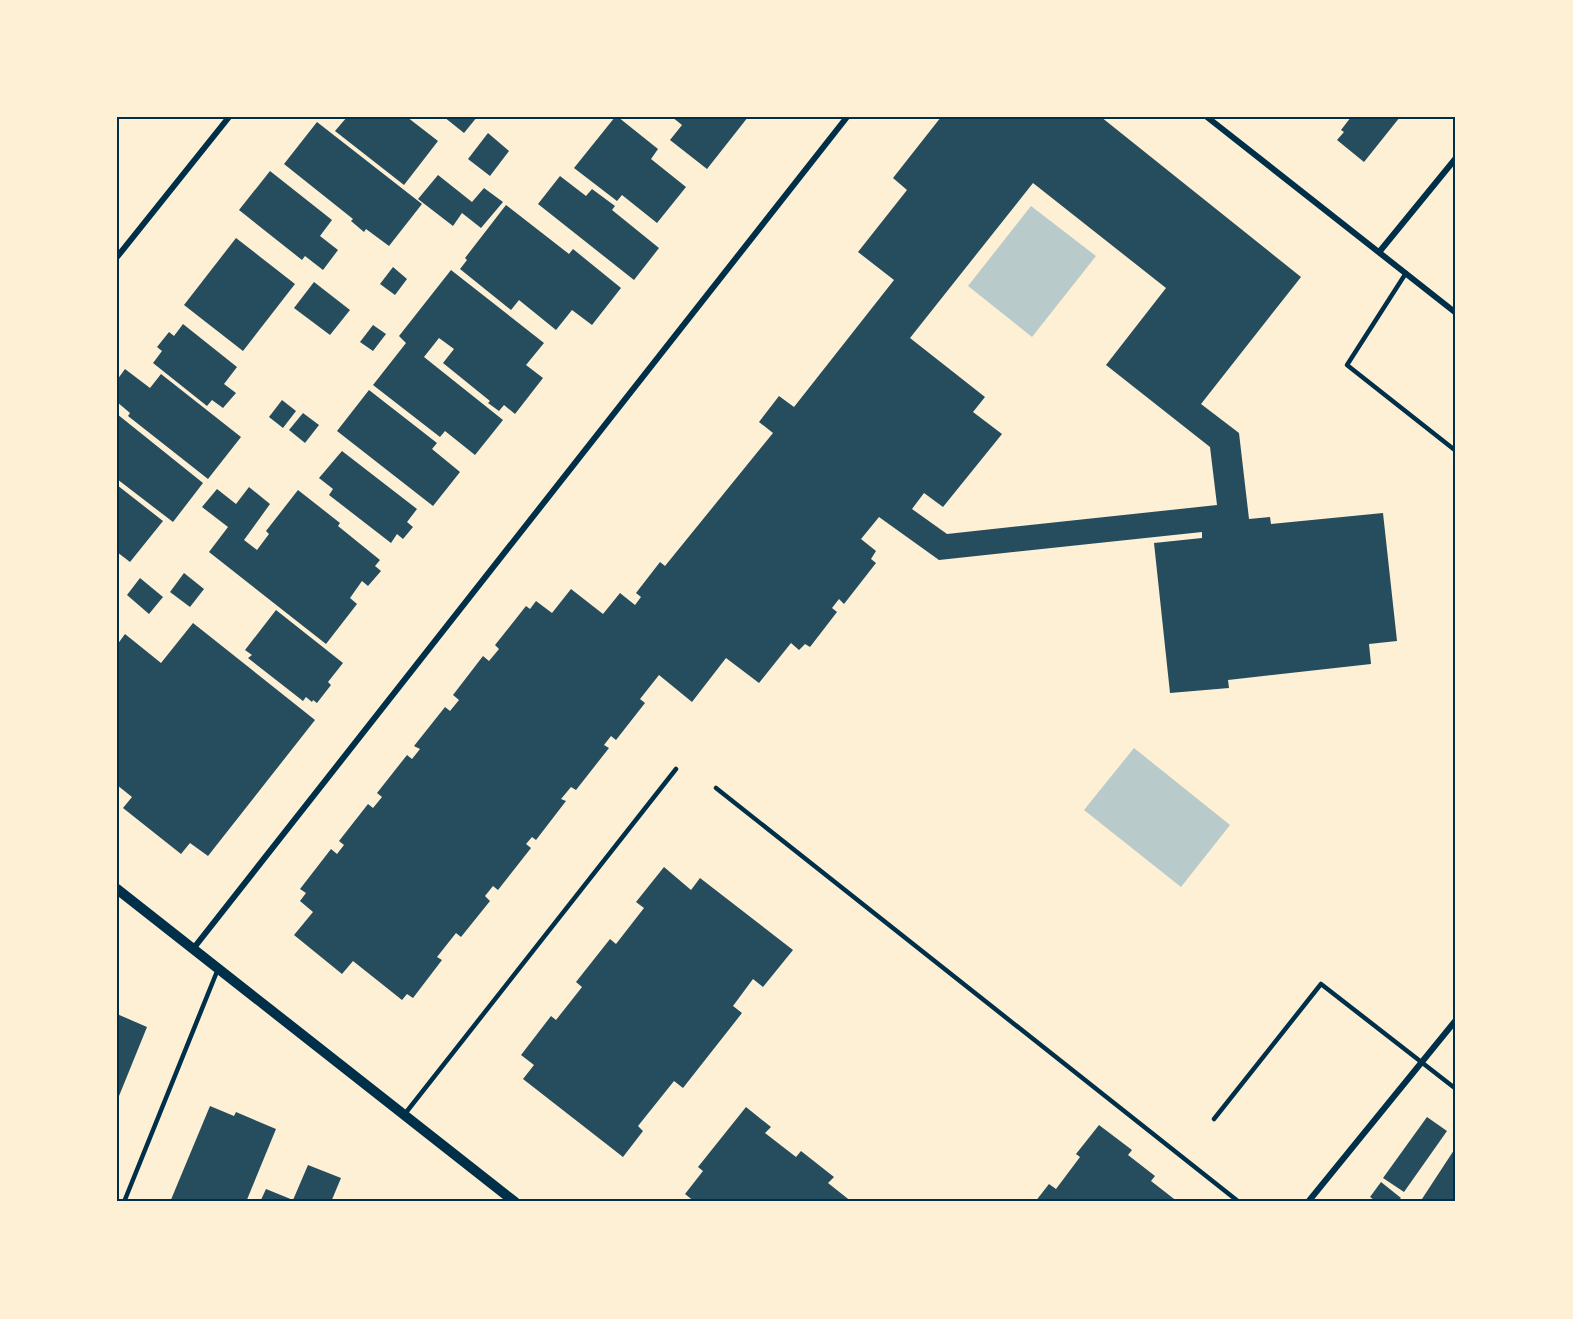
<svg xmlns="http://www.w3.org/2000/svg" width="1573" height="1319" font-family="'Titillium Web',sans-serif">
	<rect width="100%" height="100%" fill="#fdf0d5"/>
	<g fill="#b9caca">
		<path d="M1031,206l65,50 -64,81 -64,-51z"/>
		<path d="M1134,748l96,77 -49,62 -97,-77z"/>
	</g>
	<g fill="#264d5e" fill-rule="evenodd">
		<path d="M347,117h60l31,24 -34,44 -69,-54z"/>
		<path d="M444,117h33l-13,16z"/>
		<path d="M615,117h3l40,32 -7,10 35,28 -29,36 -35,-28 -5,6 -43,-33z"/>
		<path d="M672,117h76l-41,52 -37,-29 12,-15z"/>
		<path d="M941,117h160l200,160 -100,127 38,29 10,86 21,-2 1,7 112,-11 14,128 -28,3 2,20 -143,16 1,8 -59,5 -16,-150 48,-5v-6l-263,28 -60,-43 -18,22 15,12 -5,8 5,4 -32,41 -5,-5 -7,9 5,4 -27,35 -5,-3 -6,6 -8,-7 -32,40 -33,-25 -34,44 -33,-27 -19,24 5,4 -29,37 -5,-4 -7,9 5,3 -33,42 -5,-3 -10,12 5,2 -30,39 -4,-3 -6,7 5,4 -33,42 -5,-4 -8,10 5,5 -29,36 -5,-4 -19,24 5,3 -29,38 -6,-4 -5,6 -49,-39 -11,13 -48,-39 19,-23 -13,-11 6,-8 -6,-4 31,-40 6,5 7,-9 -5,-4 29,-37 5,4 9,-11 -5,-4 30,-38 5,4 8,-10 -6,-3 31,-39 5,4 9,-11 -6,-5 30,-39 6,5 10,-12 -4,-4 31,-39 4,3 6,-8 16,12 19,-24 32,25 17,-21 15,12 6,-8 -5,-4 24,-31 5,4 108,-133 -14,-11 20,-26 15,11 100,-127 -36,-28 49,-62 -14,-12zM1033,183l133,105 -60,77 104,82 7,58 -270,29 -35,-25 12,-16 19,14 59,-73 -29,-22 12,-15 -75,-59z"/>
		<path d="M1351,117h49l-36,45 -27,-22 7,-8 -3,-2z"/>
		<path d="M317,122l105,82 -33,42 -23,-17 -2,3 -13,-11 2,-2 -69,-55z"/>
		<path d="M488,133l21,18 -19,25 -22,-17z"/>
		<path d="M270,171l62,49 -12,16 18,14 -15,20 -18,-14 -3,4 -63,-50z"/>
		<path d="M438,175l34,27 12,-14 19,14 -22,26 -19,-15 -9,13 -35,-27z"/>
		<path d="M560,176l26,20 6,-7 23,17 -3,4 47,38 -25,32 -96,-76z"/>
		<path d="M506,205l63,49 4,-5 48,39 -29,37 -20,-15 -16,20 -37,-30 -8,10 -51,-41 7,-9 -2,-2z"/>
		<path d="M236,238l59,46 -52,67 -59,-46z"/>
		<path d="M393,267l14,12 -12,16 -15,-11z"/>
		<path d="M451,270l93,73 -18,22 17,13 -28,36 -11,-9 -5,6 -11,-8 2,-2 -47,-38 11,-14 -15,-11 -15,19 79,63 -28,35 -30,-24 -5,6 -67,-52 33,-42 -7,-7z"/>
		<path d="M314,282l36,28 -20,25 -36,-27z"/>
		<path d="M183,324l54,43 -13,17 12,9 -13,15 -11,-8 -5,6 -54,-43 9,-12 -5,-4 12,-15 5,4z"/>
		<path d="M373,325l13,9 -13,17 -13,-9z"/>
		<path d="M125,369l25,19 11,-14 80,63 -33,42 -80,-63 2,-3 -13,-11v-22z"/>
		<path d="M369,390l68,53 -5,6 28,23 -27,34 -96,-75z"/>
		<path d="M282,400l14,11 -13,17 -14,-11z"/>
		<path d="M303,413l16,12 -14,18 -16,-13z"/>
		<path d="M117,414l86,69 -30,39 -56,-43z"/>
		<path d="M342,451l75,58 -10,13 6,5 -10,12 -6,-5 -6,9 -62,-48 4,-6 -14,-11z"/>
		<path d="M117,485l46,36 -33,41 -13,-10z"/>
		<path d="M249,487l21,17 -26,36 13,10 12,-16 -3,-3 32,-41 42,33 -2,3 42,34 -5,6 6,5 -13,15 -6,-5 -12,17 7,6 -31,40 -117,-92 19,-25 -26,-20 15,-18 19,15z"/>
		<path d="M184,573l20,16 -14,18 -20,-15z"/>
		<path d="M140,578l23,19 -14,17 -22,-19z"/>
		<path d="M276,610l67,53 -15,19 3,3 -14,18 -4,-3 -1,2 -6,-5 -3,4 -55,-43 4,-3 -7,-5z"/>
		<path d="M193,623l122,97 -107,136 -18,-13 -9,11 -58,-46 9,-11 -15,-12v-140l8,-11 36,29z"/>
		<path d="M664,867l27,23 9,-12 93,72 -30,37 -10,-8 -20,27 9,7 -59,75 -9,-7 -36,45 5,5 -20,26 -100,-78 11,-14 -13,-10 30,-39 5,4 26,-33 -6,-5 34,-43 6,5 28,-36 -8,-6z"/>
		<path d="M117,1014l30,13 -30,74z"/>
		<path d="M210,1106l24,10 2,-4 40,17 -30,73h-76z"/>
		<path d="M746,1107l25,20 -6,6 31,24 5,-6 33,26 -6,6 24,19h-157l-10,-8 18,-23 -5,-4z"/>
		<path d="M1427,1117l20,14 -43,61 -21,-14z"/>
		<path d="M1099,1125l33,25 -4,5 27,21 -4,5 27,21h-143l14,-18 7,5 24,-32 -4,-3z"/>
		<path d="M1456,1147v55h-36z"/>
		<path d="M308,1165l33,13 -10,24h-71l6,-13 27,11z"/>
		<path d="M1381,1182l20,16 -4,4h-20l-7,-5z"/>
	</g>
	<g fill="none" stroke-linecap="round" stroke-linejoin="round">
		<g stroke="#003049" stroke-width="4.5">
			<path d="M1406,273l-59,92 109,86"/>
			<path d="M716,788l523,414"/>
			<path d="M404,1115l272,-346"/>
			<path d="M1214,1119l107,-135 135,105"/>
			<path d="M124,1202l94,-233"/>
		</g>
		<g stroke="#003049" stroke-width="6">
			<path d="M1207,117l249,196"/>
			<path d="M1380,251l76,-93"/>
			<path d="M117,257l112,-140"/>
			<path d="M193,949l654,-832"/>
			<path d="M1308,1202l148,-182"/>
		</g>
		<path stroke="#003049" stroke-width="10" d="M117,889l398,313"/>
	</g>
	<rect width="1573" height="1319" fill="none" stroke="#fdf0d5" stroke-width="237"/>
	<rect x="118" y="118" width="1336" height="1082" fill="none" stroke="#003049" stroke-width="2"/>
</svg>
